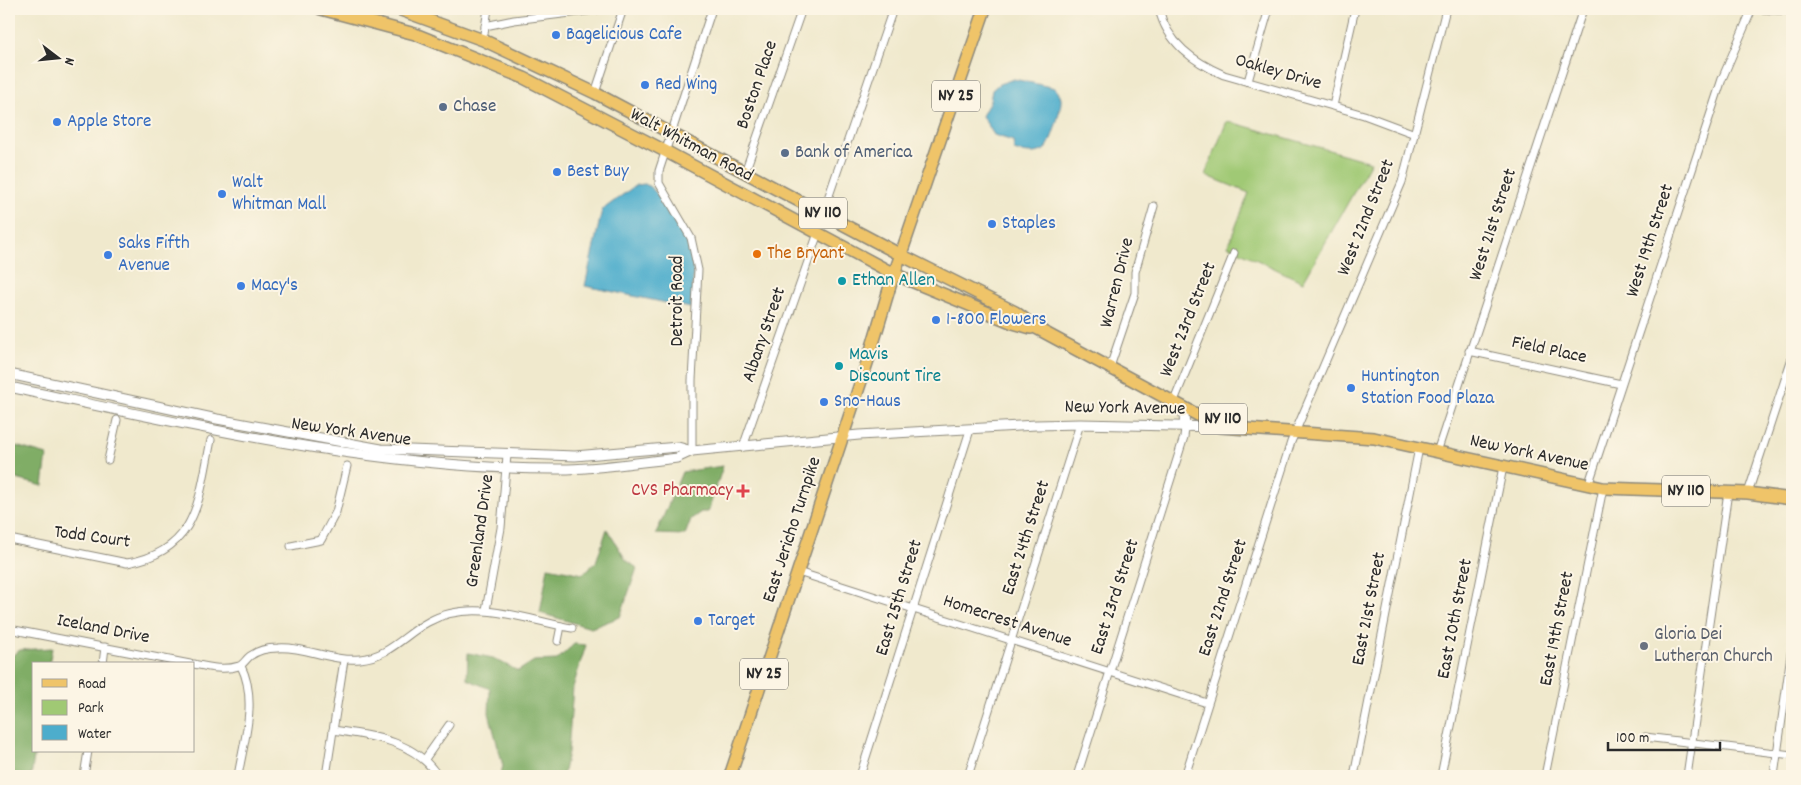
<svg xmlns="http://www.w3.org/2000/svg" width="1801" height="785" font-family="Dekko,sans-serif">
	<rect width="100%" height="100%" fill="#fcf5e5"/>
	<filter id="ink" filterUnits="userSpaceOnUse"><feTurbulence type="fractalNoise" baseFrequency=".02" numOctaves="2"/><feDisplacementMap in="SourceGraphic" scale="10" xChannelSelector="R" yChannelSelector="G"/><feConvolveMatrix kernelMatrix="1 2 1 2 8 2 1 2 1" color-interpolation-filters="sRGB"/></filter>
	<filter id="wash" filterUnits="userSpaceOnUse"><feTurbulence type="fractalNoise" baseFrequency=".0096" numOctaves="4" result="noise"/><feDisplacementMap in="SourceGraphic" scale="20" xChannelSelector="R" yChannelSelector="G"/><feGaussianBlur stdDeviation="1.12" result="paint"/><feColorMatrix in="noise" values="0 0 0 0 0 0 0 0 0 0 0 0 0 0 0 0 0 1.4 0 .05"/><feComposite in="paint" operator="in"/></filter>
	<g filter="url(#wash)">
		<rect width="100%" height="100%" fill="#f0e9cd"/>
		<path fill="#a0c974" stroke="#667a50" d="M1227,121l144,41 -68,120 -75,-36 21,-53 -44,-18z"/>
		<g fill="#80ad66" stroke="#566c48">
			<path d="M9,444l38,11 -4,31 -34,-9z"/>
			<path d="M723,466l-15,46h-7l-10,7 -6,16 -29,-1 26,-62z"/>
			<path d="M607,529l19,31 11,8 -17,49 -29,11 -51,-15 8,-46 35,7 13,-12z"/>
			<path d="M574,644l12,1 -13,42 -5,65 -5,24h-63l3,-10 -14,-53 1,-24 -23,-10 1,-26 25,5 25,13 16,-10 23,-1z"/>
			<path d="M52,648l-3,16h-15l1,87 -4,25 -22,-2v-116l11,-8z"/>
		</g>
		<g fill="#4dadcc" stroke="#3c6c7c">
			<path d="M1014,79l41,9c3,4 5,6 6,11 1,7 -9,42 -14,48 -7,9 -24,6 -33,3l-1,-9 -19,-6 -12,-19 8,-15 2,-11 7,-6z"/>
			<path d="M645,184c10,5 14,13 22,22 29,35 28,59 24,102l-106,-22 17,-76 34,-25z"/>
		</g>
	</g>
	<g filter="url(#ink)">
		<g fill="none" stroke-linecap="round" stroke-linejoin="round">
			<defs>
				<g id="minor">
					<path d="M1159,9c8,34 35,53 65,66l140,40 51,19"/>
					<path d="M1759,9l33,2"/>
					<path d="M485,26l29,-6 89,-11"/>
					<path d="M483,40l5,-31"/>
					<path d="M1248,81l21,-72"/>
					<path d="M595,93l28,-84"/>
					<path d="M1333,106l22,-97"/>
					<path d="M745,172l57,-163"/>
					<path d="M823,213l70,-204"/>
					<path d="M1469,351l152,33"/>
					<path d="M1110,367l25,-74v-21l19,-66"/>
					<path d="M1174,401l60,-148"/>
					<path d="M743,447l75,-214"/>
					<path d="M692,451v-71l6,-110 -7,-32 -32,-55v-12l53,-162"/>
					<path d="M1437,452l146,-443"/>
					<path d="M108,460l9,-40"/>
					<path d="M1588,486l134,-407 30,-70"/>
					<path d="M1748,493l44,-135"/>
					<path d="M9,539l118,24c71,-12 72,-64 84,-123"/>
					<path d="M291,546l30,-6 15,-28 11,-46"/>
					<path d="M798,572l409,131"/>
					<path d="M486,610l15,-82 6,-73"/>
					<path d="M9,629l181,35"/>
					<path d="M558,641l3,-15"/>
					<path d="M103,664l2,-17"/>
					<path d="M194,664c14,3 30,7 45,2 4,-1 7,-7 11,-10 8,-6 19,-8 28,-8 26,-2 54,14 82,11 30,-3 44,-24 68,-37 43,-25 100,-2 144,6"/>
					<path d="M333,730c40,6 81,10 105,46"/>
					<path d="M1645,737l147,18"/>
					<path d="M425,759l24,-34"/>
					<path d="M84,776l4,-25"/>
					<path d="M238,776c6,-36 20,-76 3,-110"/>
					<path d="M326,776l18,-116"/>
					<path d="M860,776l110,-346"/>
					<path d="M968,776l112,-352"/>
					<path d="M1077,776l107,-339 1,-9"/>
					<path d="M1185,776l106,-334 111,-260 44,-173"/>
					<path d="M1354,776l65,-328"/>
					<path d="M1441,776l62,-309"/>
					<path d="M1545,776l58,-288"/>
					<path d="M1687,776l41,-284"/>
					<path d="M1774,776l18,-129"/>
				</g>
				<g id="tertiary">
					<path d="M9,374l208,45 164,30 194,7 103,-9 14,4 167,-16 177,-10 44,-1 139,3"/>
					<path d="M9,387c181,38 373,84 559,82 36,-1 73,-7 109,-11l15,-7"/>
					<path d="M1175,403l9,12 1,13"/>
				</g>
				<g id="primary">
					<path d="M321,9l94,25 109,44 141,73 229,123 119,49 18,5"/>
					<path d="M398,9l85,31 112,53 306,162 114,57 23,17 182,98 154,11 229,50 145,5 44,6"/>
					<path d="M730,776l139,-419 21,-71 95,-277"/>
				</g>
			</defs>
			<use href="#minor" stroke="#8e8a7c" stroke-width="9"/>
			<use href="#tertiary" stroke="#8e8a7c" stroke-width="11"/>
			<use href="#primary" stroke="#8e8a7c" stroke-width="14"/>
			<use href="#minor" stroke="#fff" stroke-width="7"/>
			<use href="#tertiary" stroke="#fff" stroke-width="9"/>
			<use href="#primary" stroke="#efc469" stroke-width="11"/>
		</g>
	</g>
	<g fill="#3f7fe0" stroke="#fcf5e5" stroke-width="2">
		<circle cx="556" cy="35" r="5"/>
		<circle cx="645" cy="85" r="5"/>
		<circle cx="57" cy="122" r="5"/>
		<circle cx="557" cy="172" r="5"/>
		<circle cx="222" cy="194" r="5"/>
		<circle cx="992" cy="224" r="5"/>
		<circle cx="108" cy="255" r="5"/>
		<circle cx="241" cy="286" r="5"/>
		<circle cx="936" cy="320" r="5"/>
		<circle cx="1351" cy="388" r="5"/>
		<circle cx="824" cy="402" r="5"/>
		<circle cx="698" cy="621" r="5"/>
	</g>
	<g fill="#5c6f8a" stroke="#fcf5e5" stroke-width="2">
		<circle cx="443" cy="107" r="5"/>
		<circle cx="785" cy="153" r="5"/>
	</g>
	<circle fill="#e8710a" stroke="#fcf5e5" stroke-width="2" cx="757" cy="254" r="5"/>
	<g fill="#0f9aa8" stroke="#fcf5e5" stroke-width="2">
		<circle cx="842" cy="281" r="5"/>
		<circle cx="839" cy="366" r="5"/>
	</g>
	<path fill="#e0444e" stroke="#fcf5e5" stroke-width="2" d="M740.5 483.5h5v5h5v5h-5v5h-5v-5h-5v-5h5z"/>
	<circle fill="#6b7280" stroke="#fcf5e5" stroke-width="2" cx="1644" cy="646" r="5"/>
	<g text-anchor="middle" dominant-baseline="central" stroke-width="4" stroke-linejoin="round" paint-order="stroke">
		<g fill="#fcf5e5" stroke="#6a6863" stroke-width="1">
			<rect x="932" y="80.5" width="48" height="31" rx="4"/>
			<rect x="799" y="197.5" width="48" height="31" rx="4"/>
			<rect x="1199" y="403.5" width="48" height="31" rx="4"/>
			<rect x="1662" y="475.5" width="48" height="31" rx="4"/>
			<rect x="740" y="658.5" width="48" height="31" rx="4"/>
		</g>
		<g font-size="18" font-weight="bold" fill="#2b2b2b">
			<text x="956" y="96">NY 25</text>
			<text x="823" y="213">NY 110</text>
			<text x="1223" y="419">NY 110</text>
			<text x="1686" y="491">NY 110</text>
			<text x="764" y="674">NY 25</text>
		</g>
		<g font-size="19" fill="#366cbe" stroke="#fcf5e5" text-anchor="start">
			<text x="566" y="35">Bagelicious Cafe</text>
			<text x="655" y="85">Red Wing</text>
			<text x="67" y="122">Apple Store</text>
			<text x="567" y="172">Best Buy</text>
			<text x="232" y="183">Walt<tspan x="232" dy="22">Whitman Mall</tspan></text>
			<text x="1002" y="224">Staples</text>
			<text x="118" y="244">Saks Fifth<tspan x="118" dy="22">Avenue</tspan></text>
			<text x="251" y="286">Macy's</text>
			<text x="946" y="320">1-800 Flowers</text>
			<text x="1361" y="377">Huntington<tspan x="1361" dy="22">Station Food Plaza</tspan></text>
			<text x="834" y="402">Sno-Haus</text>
			<text x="708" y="621">Target</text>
		</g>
		<g font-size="19" fill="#2b2b2b" stroke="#fcf5e5">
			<text transform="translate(1278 73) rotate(16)">Oakley Drive</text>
			<text transform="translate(758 85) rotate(-71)">Boston Place</text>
			<text transform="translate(691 146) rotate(28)">Walt Whitman Road</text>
			<text transform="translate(1367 218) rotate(-68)">West 22nd Street</text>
			<text transform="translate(1494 225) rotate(-72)">West 21st Street</text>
			<text transform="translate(1651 241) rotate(-72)">West 19th Street</text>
			<text transform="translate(1118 283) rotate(-76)">Warren Drive</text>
			<text transform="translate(678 301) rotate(-90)">Detroit Road</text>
			<text transform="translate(1189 320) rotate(-68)">West 23rd Street</text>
			<text transform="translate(765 335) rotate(-71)">Albany Street</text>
			<text transform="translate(1549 351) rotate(12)">Field Place</text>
			<text transform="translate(1125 409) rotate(1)">New York Avenue</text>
			<text transform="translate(351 433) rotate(8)">New York Avenue</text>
			<text transform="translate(1529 454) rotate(12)">New York Avenue</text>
			<text transform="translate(793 530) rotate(-72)">East Jericho Turnpike</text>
			<text transform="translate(481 531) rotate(-82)">Greenland Drive</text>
			<text transform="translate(92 538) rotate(8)">Todd Court</text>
			<text transform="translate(1027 538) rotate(-72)">East 24th Street</text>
			<text transform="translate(1116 597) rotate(-72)">East 23rd Street</text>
			<text transform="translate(900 598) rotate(-73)">East 25th Street</text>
			<text transform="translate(1224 598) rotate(-72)">East 22nd Street</text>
			<text transform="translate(1370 609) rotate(-79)">East 21st Street</text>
			<text transform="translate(1456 619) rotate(-79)">East 20th Street</text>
			<text transform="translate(1007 622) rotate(18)">Homecrest Avenue</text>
			<text transform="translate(1558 629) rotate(-79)">East 19th Street</text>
			<text transform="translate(103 630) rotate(11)">Iceland Drive</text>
		</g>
		<g font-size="19" fill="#4e5e75" stroke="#fcf5e5" text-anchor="start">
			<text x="453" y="107">Chase</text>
			<text x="795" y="153">Bank of America</text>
		</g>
		<g font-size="19" fill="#c56008" stroke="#fcf5e5" text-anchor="start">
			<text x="767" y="254">The Bryant</text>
		</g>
		<g font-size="19" fill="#0d838f" stroke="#fcf5e5" text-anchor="start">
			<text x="852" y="281">Ethan Allen</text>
			<text x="849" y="355">Mavis<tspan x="849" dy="22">Discount Tire</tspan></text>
		</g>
		<g font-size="19" fill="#be3a42" stroke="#fcf5e5" text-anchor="end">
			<text x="733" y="491">CVS Pharmacy</text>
		</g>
		<g font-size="19" fill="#5b616d" stroke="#fcf5e5" text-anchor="start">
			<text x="1654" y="635">Gloria Dei<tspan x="1654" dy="22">Lutheran Church</tspan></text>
		</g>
	</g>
	<rect width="1801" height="785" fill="none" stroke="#fcf5e5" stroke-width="30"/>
	<rect x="32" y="662" width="162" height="90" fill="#fcf5e5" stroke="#a8a49b"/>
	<rect x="42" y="679" width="25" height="8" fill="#efc469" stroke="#a8a49b"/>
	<text x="78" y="688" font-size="15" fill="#2b2b2b">Road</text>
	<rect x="42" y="700" width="25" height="15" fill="#a0c974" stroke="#a8a49b"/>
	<text x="78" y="712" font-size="15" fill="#2b2b2b">Park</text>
	<rect x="42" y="725" width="25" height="15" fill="#4dadcc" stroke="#a8a49b"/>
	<text x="78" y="738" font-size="15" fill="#2b2b2b">Water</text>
	<g transform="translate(58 58) rotate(106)" stroke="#fcf5e5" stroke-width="4" paint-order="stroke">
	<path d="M0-4L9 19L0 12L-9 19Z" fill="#2b2b2b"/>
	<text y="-8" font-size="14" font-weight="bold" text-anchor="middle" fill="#2b2b2b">N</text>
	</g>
	<path d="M1608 742v8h112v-8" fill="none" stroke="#2b2b2b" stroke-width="2.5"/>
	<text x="1616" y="742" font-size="15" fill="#2b2b2b" stroke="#fcf5e5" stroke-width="4" paint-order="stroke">100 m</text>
</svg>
